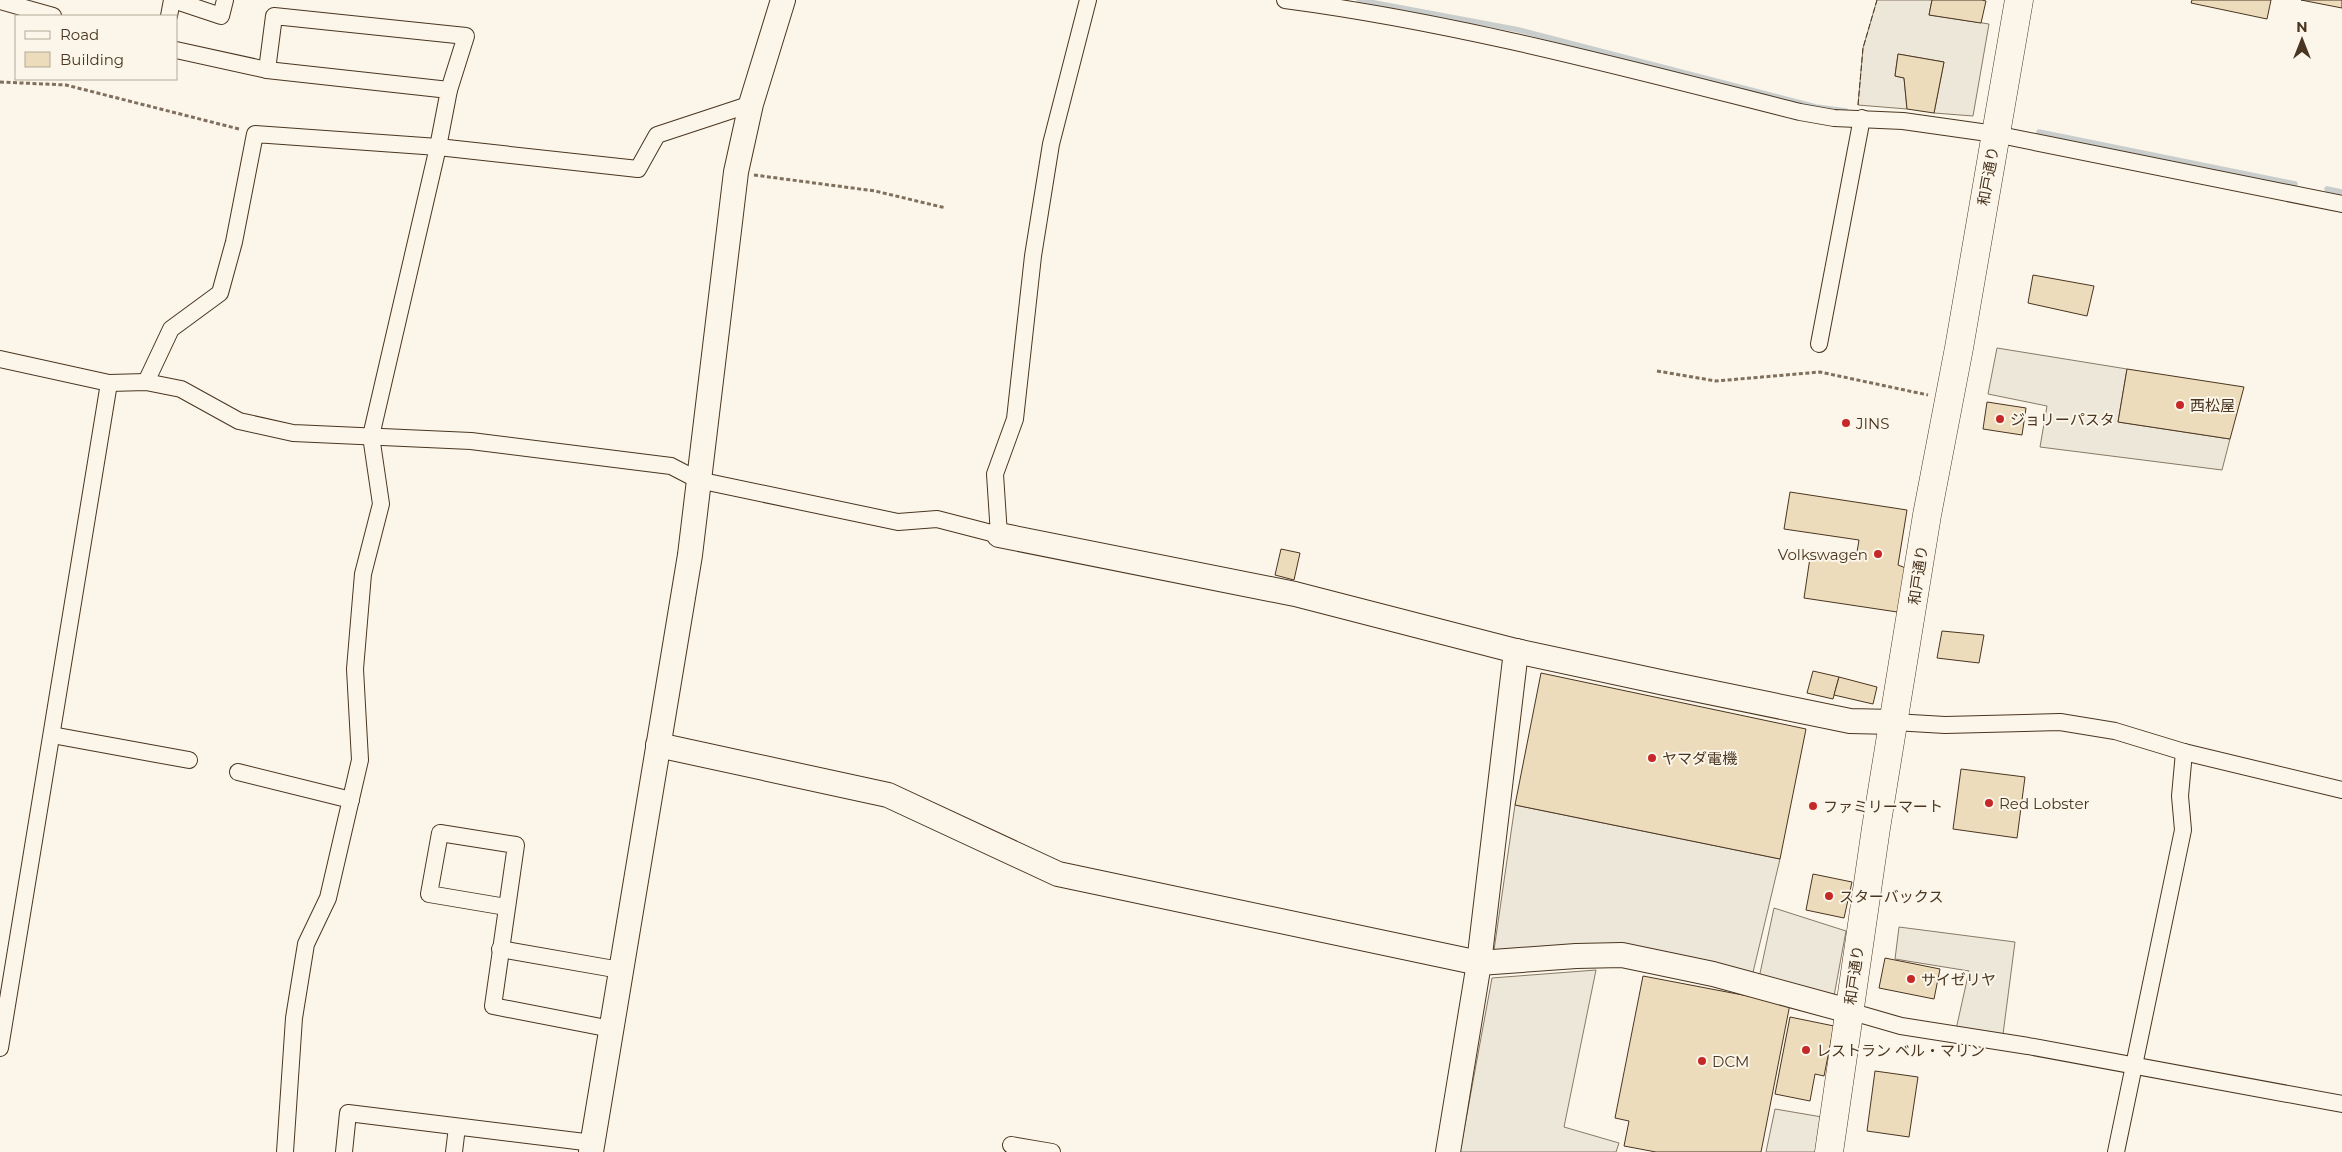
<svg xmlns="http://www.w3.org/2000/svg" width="2342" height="1152" font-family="Montserrat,'Noto Sans JP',sans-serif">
	<rect width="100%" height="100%" fill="#fbf6e9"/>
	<g fill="#ede7d9" stroke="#887966">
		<path d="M1877,0h55l-3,15 60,9 -16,92 -39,-3 10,-51 -46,-8 -3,22 9,2 3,31 -49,-4 5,-57z"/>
		<path d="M1997,348l130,21 -9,53 112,17 -8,31 -182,-23 7,-41 -59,-12z"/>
		<path d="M1515,805l265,54 -30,126 -128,-30 -130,9z"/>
		<path d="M1774,908l72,23 -12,65 -75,-18z"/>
		<path d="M1899,927l116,15 -13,100 -47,-8 14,-63 -74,-12z"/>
		<path d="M1596,970l-32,157 55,16 -3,9h-156l32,-174z"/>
		<path d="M1775,1109l47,8 -5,35h-51z"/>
	</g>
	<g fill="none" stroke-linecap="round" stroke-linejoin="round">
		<g stroke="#c9cecd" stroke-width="5.5">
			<path d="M1359,0l160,30 297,77 30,4"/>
			<path d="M2039,132l256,52"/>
			<path d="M2327,189l15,3"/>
		</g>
	</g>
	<g fill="#ecdcbc" stroke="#4a3520">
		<path d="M1932,0h50l4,1 -5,22 -52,-8z"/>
		<path d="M2192,0h79l-4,19 -76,-16z"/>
		<path d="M2301,0h41v8z"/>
		<path d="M1898,54l46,8 -10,51 -27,-4 -3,-31 -9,-2z"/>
		<path d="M2033,275l61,11 -7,30 -59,-13z"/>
		<path d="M2127,369l117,18 -14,52 -112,-17z"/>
		<path d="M1987,402l39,6 -4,27 -39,-6z"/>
		<path d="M1790,492l117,18 -9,55 13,5 -7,43 -100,-15 7,-47 45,7 3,-18 -75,-11z"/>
		<path d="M1281,549l19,4 -6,27 -19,-5z"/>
		<path d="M1942,631l42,4 -5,28 -42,-5z"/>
		<path d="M1813,671l26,6 -6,22 -26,-6z"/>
		<path d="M1541,673l265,56 -26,130 -265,-54z"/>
		<path d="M1839,677l38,10 -4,17 -39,-9z"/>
		<path d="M1961,769l64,8 -8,61 -64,-9z"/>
		<path d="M1813,874l39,8 -8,36 -38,-8z"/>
		<path d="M1885,958l55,11 -6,30 -55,-11z"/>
		<path d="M1643,976l147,28 -29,148h-105l-32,-6 5,-25 -14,-3z"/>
		<path d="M1790,1017l44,9 -10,50 -9,-2 -5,27 -35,-7z"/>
		<path d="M1875,1071l43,6 -9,60 -42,-6z"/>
	</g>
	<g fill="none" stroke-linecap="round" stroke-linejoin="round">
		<defs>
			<g id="street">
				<path d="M173,0l48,16 4,-16"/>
				<path d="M1285,0c175,23 344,69 515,112l34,6 69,3 92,13 347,70"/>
				<path d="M0,1l53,15"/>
				<path d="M169,16l3,-16"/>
				<path d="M176,50l91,20 182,20 -11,57 -67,289 10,68 -18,70 -8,95 5,91 -32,138 -22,46 -12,74 -9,134"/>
				<path d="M267,70l7,-54 192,20 -17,54"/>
				<path d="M1819,344l43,-226"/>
				<path d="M0,359l109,24 37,-1 35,7 58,32 54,12 178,8 200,25 27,14 200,42 39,-3 62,16 -4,-61 20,-55 18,-163 18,-112 37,-144"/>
				<path d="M146,382l25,-53 49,-36 14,-51 21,-108 183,13 200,22 19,-34 94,-31"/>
				<path d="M1894,722l51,3 115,-3 55,9 69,21 158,38"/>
				<path d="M52,735l137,25"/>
				<path d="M238,772l113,28"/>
				<path d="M506,907l-77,-13 11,-61 76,12 -23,161 118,23"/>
				<path d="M500,949l120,21"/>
				<path d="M1849,1011l52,15 127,20 314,58"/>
				<path d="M0,1048l109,-665"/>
				<path d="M1011,1145l41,7"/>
				<path d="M344,1152l4,-39 245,30"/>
				<path d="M454,1152l3,-25"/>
				<path d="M2116,1152l67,-322 -3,-34 4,-44"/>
			</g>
			<g id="secondary">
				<path d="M999,535l296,59 221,57 149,32 185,38 44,1"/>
				<path d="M658,745l230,50 170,79 421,89 97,-7 46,-1 91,19 136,37"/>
				<path d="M591,1152l99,-597 46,-383 15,-68 32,-104"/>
				<path d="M1448,1152l31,-189 37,-312"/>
			</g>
			<path id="highway" d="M1829,1152l47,-324 51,-313 32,-167 60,-348"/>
		</defs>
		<use href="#street" stroke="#4a3520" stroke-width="18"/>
		<use href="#secondary" stroke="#4a3520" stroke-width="26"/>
		<use href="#highway" stroke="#4a3520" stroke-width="29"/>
		<g stroke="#7f6f5c" stroke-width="3" stroke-dasharray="4 2.5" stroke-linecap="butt">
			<path d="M0,82l66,3 173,44"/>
			<path d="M754,175l121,16 71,17"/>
			<path d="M1657,371l59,10 104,-9 108,23"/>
		</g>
		<use href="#street" stroke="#fbf6e9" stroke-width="16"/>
		<use href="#secondary" stroke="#fbf6e9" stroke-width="24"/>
		<use href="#highway" stroke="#fbf6e9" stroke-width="28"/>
		<path stroke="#4a3520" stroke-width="1" stroke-dasharray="6 2.5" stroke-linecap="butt" d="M1858,105l5,-57 14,-48"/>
	</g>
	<g fill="#c62828" stroke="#fbf6e9" stroke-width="2">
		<circle cx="2180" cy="405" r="5"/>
		<circle cx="2000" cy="419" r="5"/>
		<circle cx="1846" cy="423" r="5"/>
		<circle cx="1878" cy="554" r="5"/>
		<circle cx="1652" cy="758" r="5"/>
		<circle cx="1989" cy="803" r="5"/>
		<circle cx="1813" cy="806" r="5"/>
		<circle cx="1829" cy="896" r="5"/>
		<circle cx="1911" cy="979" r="5"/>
		<circle cx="1806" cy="1050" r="5"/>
		<circle cx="1702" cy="1061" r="5"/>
	</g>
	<g text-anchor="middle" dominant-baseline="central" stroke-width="4" stroke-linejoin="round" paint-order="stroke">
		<g font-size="15" fill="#4a3520" stroke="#fbf6e9">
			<text transform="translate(1988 176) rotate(-80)">和戸通り</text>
			<text transform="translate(1918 575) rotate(-82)">和戸通り</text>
			<text transform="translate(1854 975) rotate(-82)">和戸通り</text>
		</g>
		<g font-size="15" fill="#4a3520" stroke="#fbf6e9" text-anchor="start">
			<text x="2190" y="405">西松屋</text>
			<text x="2010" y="419">ジョリーパスタ</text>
			<text x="1856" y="423">JINS</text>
			<text x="1868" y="554" text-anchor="end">Volkswagen</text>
			<text x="1662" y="758">ヤマダ電機</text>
			<text x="1999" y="803">Red Lobster</text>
			<text x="1823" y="806">ファミリーマート</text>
			<text x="1839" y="896">スターバックス</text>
			<text x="1921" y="979">サイゼリヤ</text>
			<text x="1816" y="1050">レストラン ベル・マリン</text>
			<text x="1712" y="1061">DCM</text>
		</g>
	</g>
	<rect x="15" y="15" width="162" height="65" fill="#fbf6e9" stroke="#b4a999"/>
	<rect x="25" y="31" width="25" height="8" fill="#fbf6e9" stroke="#b4a999"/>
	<text x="60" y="40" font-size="15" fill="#4a3520">Road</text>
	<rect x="25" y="52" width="25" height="15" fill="#ecdcbc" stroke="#b4a999"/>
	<text x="60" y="65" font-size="15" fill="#4a3520">Building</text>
	<g transform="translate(2302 40)" stroke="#fbf6e9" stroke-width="4" paint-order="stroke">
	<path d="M0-4L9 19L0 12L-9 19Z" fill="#4a3520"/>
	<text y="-8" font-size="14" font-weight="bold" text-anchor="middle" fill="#4a3520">N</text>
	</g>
</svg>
